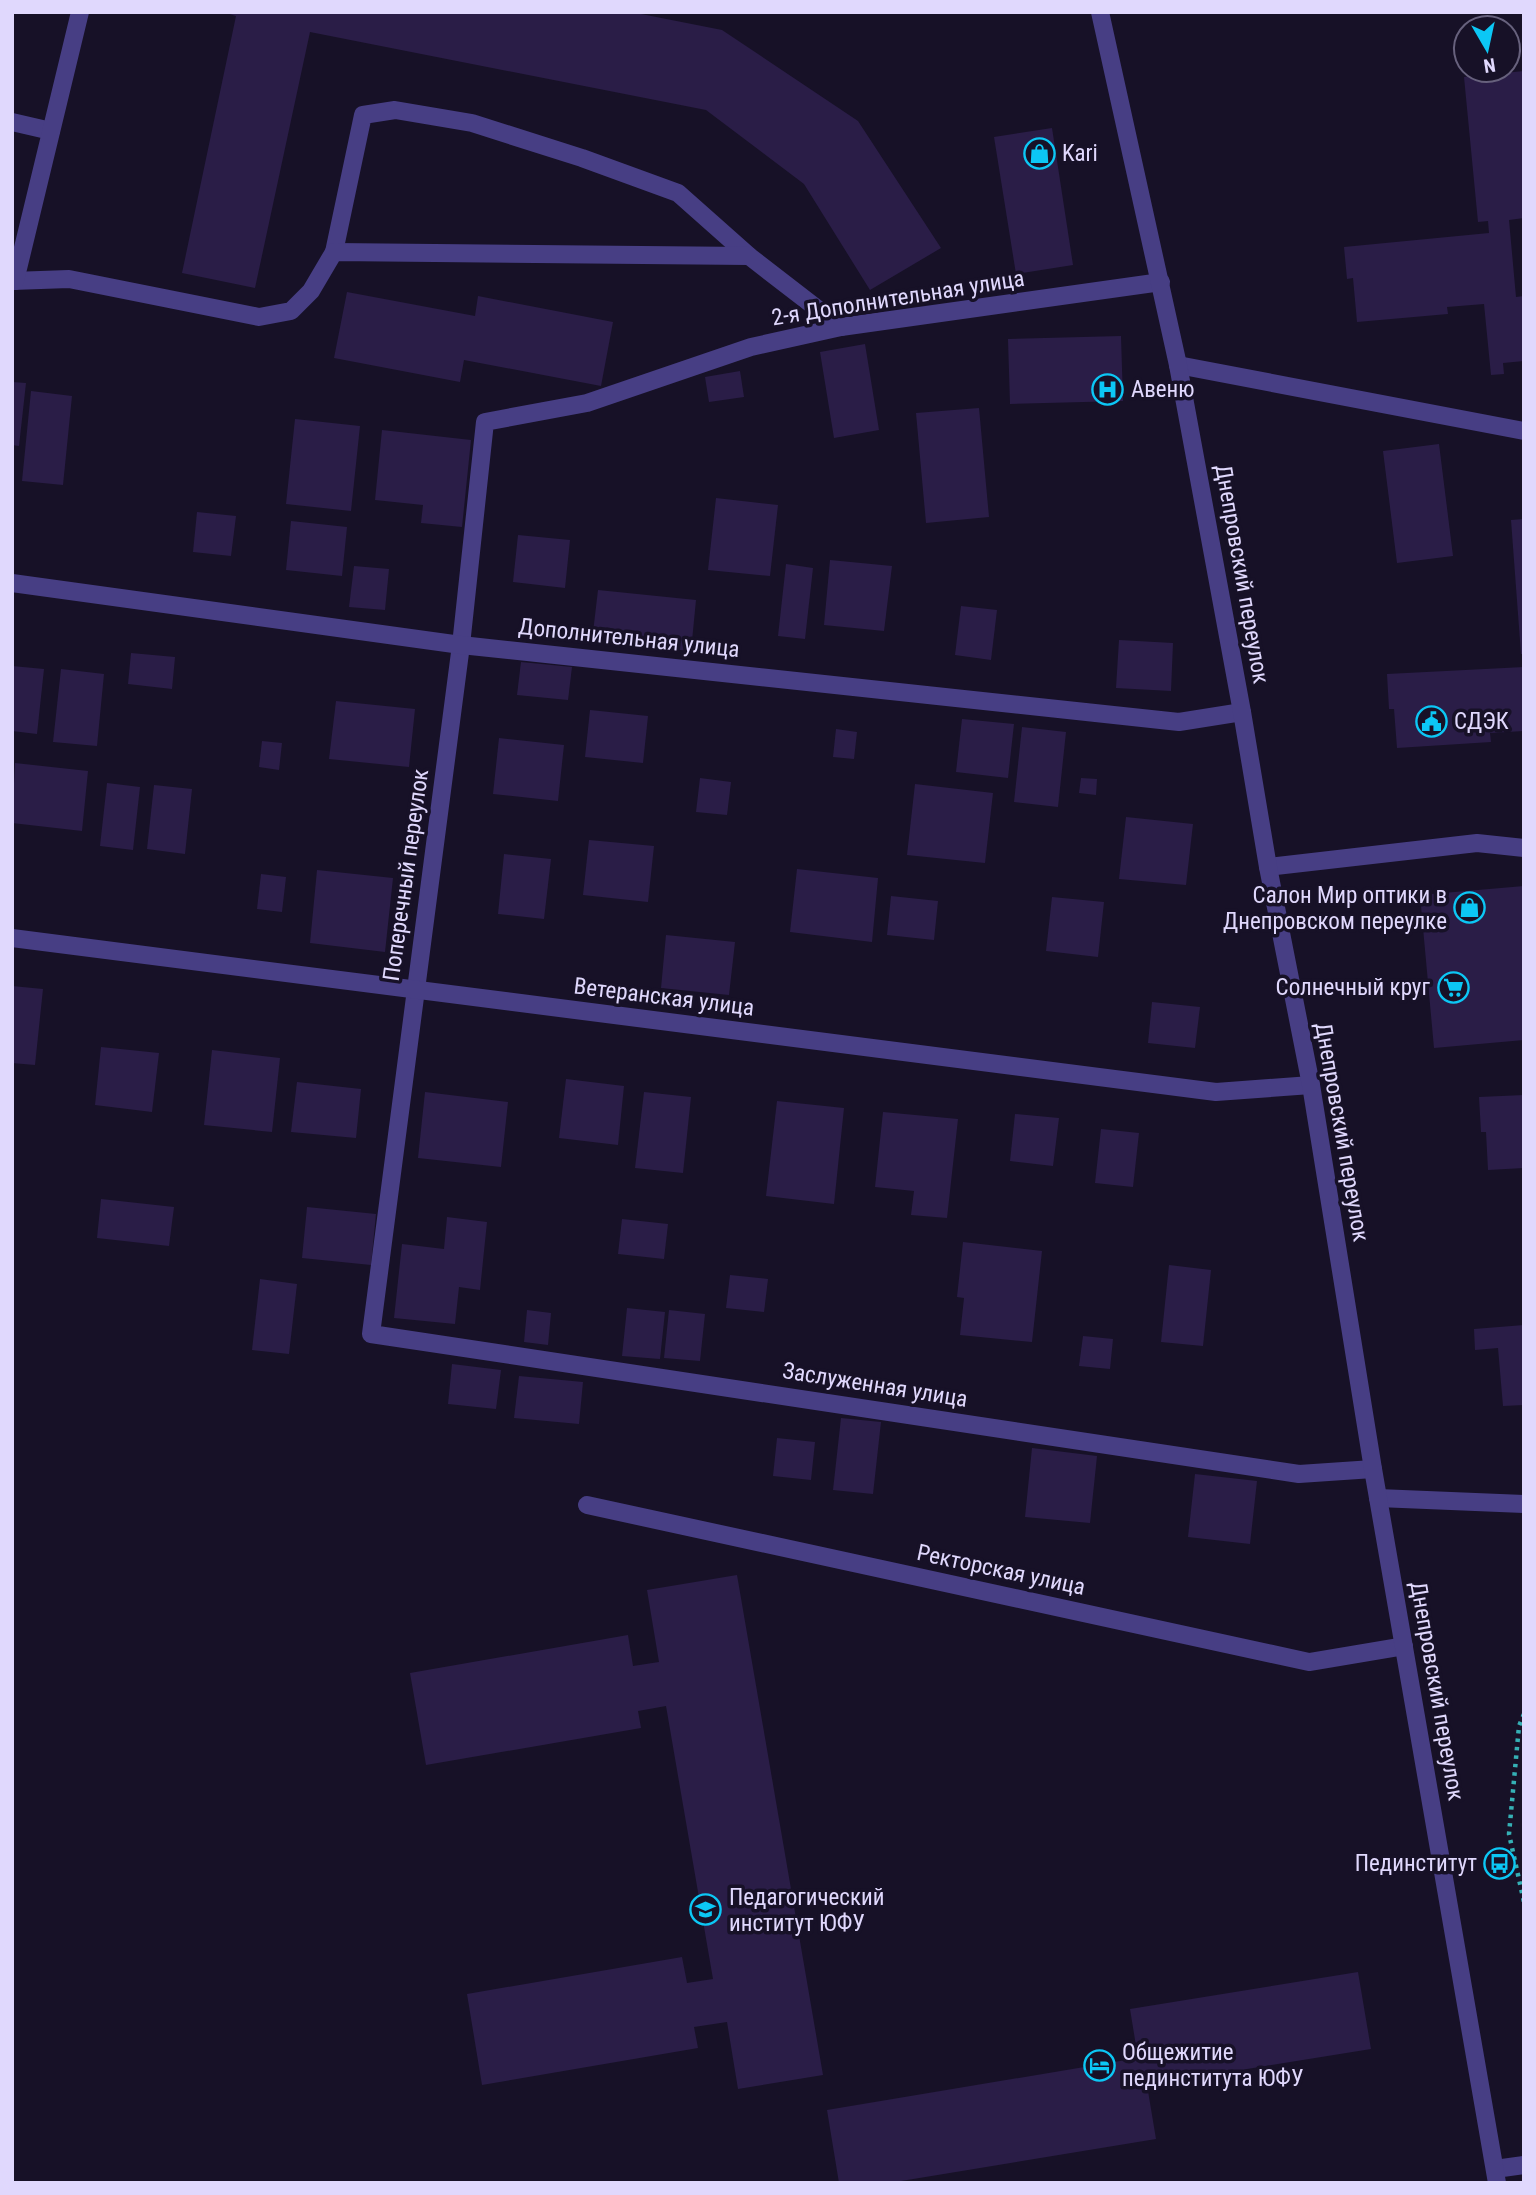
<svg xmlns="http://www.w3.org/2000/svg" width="1536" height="2195" font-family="'Roboto Condensed',sans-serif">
	<rect width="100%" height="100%" fill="#171127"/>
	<g fill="#2a1d47">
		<path d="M223,12h408l91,18 136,91 83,127 -71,42 -66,-106 -98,-74 -396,-78 -55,256 -73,-15 54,-257z"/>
		<path d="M1524,71v147l-15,2 7,77 8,-1v65l-21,2 1,11 -13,1 -7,-71 -37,3 1,7 -91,8 -4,-44 -6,1 -3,-32 145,-14 -1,-12 -10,1 -14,-145z"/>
		<path d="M1052,128l21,137 -57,9 -22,-137z"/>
		<path d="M347,292l128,24 3,-20 135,26 -12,64 -137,-26 -4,22 -126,-24z"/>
		<path d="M1121,336l2,65 -113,3 -2,-65z"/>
		<path d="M865,344l14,86 -45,8 -14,-86z"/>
		<path d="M740,371l4,26 -35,5 -4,-25z"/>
		<path d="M12,382l14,1 -7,63 -7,-1z"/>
		<path d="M31,391l41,5 -9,89 -41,-4z"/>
		<path d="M979,408l10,109 -63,6 -10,-110z"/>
		<path d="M295,419l65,7 -9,85 -65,-7z"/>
		<path d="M382,430l89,10 -9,87 -41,-4 2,-18 -48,-5z"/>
		<path d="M1439,444l14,112 -56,7 -14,-112z"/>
		<path d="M716,498l62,7 -8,71 -62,-6z"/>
		<path d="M197,512l39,4 -5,40 -38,-4z"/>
		<path d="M1524,519v135h-3l-10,-134z"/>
		<path d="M291,521l56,6 -5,49 -56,-6z"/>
		<path d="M518,535l52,5 -5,48 -52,-6z"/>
		<path d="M830,560l62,6 -8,65 -60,-6z"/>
		<path d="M786,564l27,4 -8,71 -27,-3z"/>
		<path d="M354,566l35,3 -4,41 -36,-3z"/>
		<path d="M598,590l98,10 -5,51 -99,-10z"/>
		<path d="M961,606l36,4 -6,50 -36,-5z"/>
		<path d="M1119,640l54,3 -2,48 -55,-3z"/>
		<path d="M131,653l44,4 -3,32 -44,-5z"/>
		<path d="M521,662l51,5 -4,33 -51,-5z"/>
		<path d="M12,666l32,3 -7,65 -25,-3z"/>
		<path d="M1524,667v64l-34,2 1,9 -94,6 -3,-39h-5l-2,-35z"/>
		<path d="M61,669l43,5 -7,72 -44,-4z"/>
		<path d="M336,701l79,8 -6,58 -80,-8z"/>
		<path d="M590,710l58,6 -5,47 -58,-6z"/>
		<path d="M962,719l52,5 -6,54 -52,-6z"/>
		<path d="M1022,727l44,5 -8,75 -44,-5z"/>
		<path d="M836,729l21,3 -3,27 -21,-2z"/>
		<path d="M499,738l65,7 -6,56 -65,-7z"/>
		<path d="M262,741l20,2 -3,27 -20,-3z"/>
		<path d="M15,763l73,8 -6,60 -70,-8z"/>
		<path d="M700,778l31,4 -4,33 -31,-3z"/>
		<path d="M1081,778l16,1 -1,16 -17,-2z"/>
		<path d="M107,783l33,4 -7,63 -33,-4z"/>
		<path d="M915,784l78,9 -8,70 -78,-8z"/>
		<path d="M154,785l38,4 -7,65 -38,-5z"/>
		<path d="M1126,817l67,7 -7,61 -67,-6z"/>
		<path d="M589,840l65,6 -6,56 -65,-7z"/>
		<path d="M504,854l47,5 -7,60 -46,-5z"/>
		<path d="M797,869l81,9 -6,64 -82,-10z"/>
		<path d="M317,870l76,8 -8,74 -75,-9z"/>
		<path d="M261,874l25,3 -4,35 -25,-3z"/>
		<path d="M1524,886v154l-90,8 -14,-153z"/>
		<path d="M891,896l47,5 -4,39 -47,-5z"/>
		<path d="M1052,897l52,5 -6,55 -52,-6z"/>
		<path d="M666,935l69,7 -6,53 -68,-7z"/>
		<path d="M12,986l31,3 -8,76 -23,-2z"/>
		<path d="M1152,1002l48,5 -5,41 -47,-5z"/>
		<path d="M101,1047l58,6 -7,59 -57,-7z"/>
		<path d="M212,1050l68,8 -8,74 -68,-7z"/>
		<path d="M566,1079l58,7 -6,59 -59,-7z"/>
		<path d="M297,1082l64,7 -5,49 -65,-6z"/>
		<path d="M425,1092l83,10 -7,65 -83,-9z"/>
		<path d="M644,1092l47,5 -8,76 -48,-5z"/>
		<path d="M1524,1095v73l-36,2 -2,-38h-5l-2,-35z"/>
		<path d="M777,1101l67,7 -10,96 -68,-8z"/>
		<path d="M883,1112l75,7 -11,99 -36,-3 3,-24 -39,-4z"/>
		<path d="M1015,1114l44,4 -6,48 -43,-5z"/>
		<path d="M1101,1129l38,4 -6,54 -38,-4z"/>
		<path d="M101,1199l73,8 -5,39 -72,-8z"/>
		<path d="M307,1207l69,7 -5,51 -69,-7z"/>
		<path d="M447,1217l40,5 -7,68 -21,-3 -4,37 -61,-6 8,-74 42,5z"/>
		<path d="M622,1219l46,5 -4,35 -46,-5z"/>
		<path d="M963,1242l79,9 -10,91 -72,-7 4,-37 -7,-1z"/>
		<path d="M1169,1265l42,5 -8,76 -42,-4z"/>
		<path d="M730,1275l38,4 -4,33 -38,-4z"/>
		<path d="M260,1279l37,5 -8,70 -37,-4z"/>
		<path d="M627,1308l38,4 -5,47 -38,-3z"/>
		<path d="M527,1310l24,3 -3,32 -24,-3z"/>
		<path d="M669,1310l36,4 -5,47 -36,-3z"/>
		<path d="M1524,1325v80l-21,1 -5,-58 -23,2 -1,-21z"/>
		<path d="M1083,1336l30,3 -3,30 -31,-3z"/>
		<path d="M452,1364l49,6 -5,39 -48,-5z"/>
		<path d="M519,1376l64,6 -4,42 -65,-6z"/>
		<path d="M841,1418l40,4 -8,72 -40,-4z"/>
		<path d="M777,1438l38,4 -4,38 -38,-4z"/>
		<path d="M1032,1448l65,8 -7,67 -65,-6z"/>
		<path d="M1195,1474l62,7 -7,63 -62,-7z"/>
		<path d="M737,1575l86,500 -85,14 -11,-67 -33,5 4,21 -216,37 -15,-91 215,-37 5,26 26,-4 -47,-273 -28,5 3,17 -215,37 -16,-92 218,-38 5,31 26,-4 -12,-72z"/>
		<path d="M1358,1972l13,77 -224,36 9,54 -267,44h-50l-12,-73 311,-52 -8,-49z"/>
	</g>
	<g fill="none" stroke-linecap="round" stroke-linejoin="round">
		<path stroke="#35b0b5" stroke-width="4.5" stroke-dasharray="3.5 5" stroke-linecap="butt" d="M1524,1714l-5,12 -10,108 15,68"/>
		<g stroke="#473e84" stroke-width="18">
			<path d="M12,122l39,9"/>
			<path d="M334,252l29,-137 32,-5 77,13 110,35 96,35 71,63"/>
			<path d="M12,281l57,-2 190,38 32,-6 20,-20 23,-39 415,4 92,71"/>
			<path d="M15,281l65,-269"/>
			<path d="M1178,365l346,66"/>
			<path d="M1268,867l209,-24 47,5"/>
			<path d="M1378,1498l146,6"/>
			<path d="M1495,2169l29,-4"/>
		</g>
		<g stroke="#473e84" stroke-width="18">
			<path d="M1161,282l-320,45 -90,20 -164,56 -102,19 -24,223 -90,689 928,140 74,-5"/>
			<path d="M12,583l449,62 718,77 63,-10"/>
			<path d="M12,938l1204,154 95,-7"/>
			<path d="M587,1505l722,157 95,-16"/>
		</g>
		<path stroke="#473e84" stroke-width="18" d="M1100,12l78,353 64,347 26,155 43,218 62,384 124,714"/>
	</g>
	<defs>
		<symbol id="shop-ring" viewBox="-11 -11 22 22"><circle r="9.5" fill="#171127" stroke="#0cc7f5" stroke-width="1.5"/><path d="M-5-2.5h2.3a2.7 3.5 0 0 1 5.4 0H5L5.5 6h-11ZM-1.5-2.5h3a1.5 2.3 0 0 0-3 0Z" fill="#0cc7f5"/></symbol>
		<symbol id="hospital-ring" viewBox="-11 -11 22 22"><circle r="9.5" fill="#171127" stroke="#0cc7f5" stroke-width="1.5"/><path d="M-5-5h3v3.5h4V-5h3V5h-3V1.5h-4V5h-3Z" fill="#0cc7f5"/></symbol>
		<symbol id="civic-ring" viewBox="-11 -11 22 22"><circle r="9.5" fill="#171127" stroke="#0cc7f5" stroke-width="1.5"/><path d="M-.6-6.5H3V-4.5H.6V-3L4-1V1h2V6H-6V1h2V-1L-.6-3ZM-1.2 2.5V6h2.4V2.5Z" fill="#0cc7f5"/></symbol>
		<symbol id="supermarket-ring" viewBox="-11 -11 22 22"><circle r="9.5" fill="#171127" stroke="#0cc7f5" stroke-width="1.5"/><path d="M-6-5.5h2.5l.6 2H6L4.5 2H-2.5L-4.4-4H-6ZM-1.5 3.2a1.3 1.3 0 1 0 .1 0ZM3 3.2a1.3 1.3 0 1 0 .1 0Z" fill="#0cc7f5"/></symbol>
		<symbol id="bus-ring" viewBox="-11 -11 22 22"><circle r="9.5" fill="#171127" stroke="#0cc7f5" stroke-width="1.5"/><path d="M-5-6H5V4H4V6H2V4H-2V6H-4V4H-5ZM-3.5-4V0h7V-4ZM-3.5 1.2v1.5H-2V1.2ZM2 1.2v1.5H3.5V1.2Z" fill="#0cc7f5"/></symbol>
		<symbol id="university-ring" viewBox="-11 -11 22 22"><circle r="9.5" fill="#171127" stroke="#0cc7f5" stroke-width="1.5"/><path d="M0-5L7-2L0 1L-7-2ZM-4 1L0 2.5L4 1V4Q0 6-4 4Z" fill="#0cc7f5"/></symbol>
		<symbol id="hotel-ring" viewBox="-11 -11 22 22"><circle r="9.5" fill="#171127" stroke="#0cc7f5" stroke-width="1.5"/><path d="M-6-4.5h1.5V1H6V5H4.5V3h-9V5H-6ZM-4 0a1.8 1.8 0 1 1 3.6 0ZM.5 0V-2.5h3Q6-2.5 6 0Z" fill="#0cc7f5"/></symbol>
	</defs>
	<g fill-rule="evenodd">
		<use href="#shop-ring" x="1022" y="136" width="35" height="35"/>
		<use href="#hospital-ring" x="1090" y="372" width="35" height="35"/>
		<use href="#civic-ring" x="1414" y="704" width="35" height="35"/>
		<use href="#shop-ring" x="1452" y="890" width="35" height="35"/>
		<use href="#supermarket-ring" x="1436" y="970" width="35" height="35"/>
		<use href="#bus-ring" x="1482" y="1846" width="35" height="35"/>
		<use href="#university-ring" x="688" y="1892" width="35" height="35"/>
		<use href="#hotel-ring" x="1082" y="2048" width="35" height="35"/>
	</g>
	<g text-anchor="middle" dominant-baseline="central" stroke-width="7" stroke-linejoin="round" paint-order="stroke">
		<g font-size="23" fill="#e0d8fd" stroke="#171127" text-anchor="start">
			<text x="1062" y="153">Kari</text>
			<text x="1131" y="389">Авеню</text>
			<text x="1454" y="721">СДЭК</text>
			<text x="1447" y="895" text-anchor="end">Салон Мир оптики в<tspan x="1447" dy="26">Днепровском переулке</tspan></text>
			<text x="1430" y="987" text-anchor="end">Солнечный круг</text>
			<text x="1477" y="1863" text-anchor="end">Пединститут</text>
			<text x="729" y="1897">Педагогический<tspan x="729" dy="26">институт ЮФУ</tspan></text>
			<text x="1122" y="2052">Общежитие<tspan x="1122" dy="26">пединститута ЮФУ</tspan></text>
		</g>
		<g font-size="23" fill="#e0d8fd" stroke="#171127">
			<text transform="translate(898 298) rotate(-9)">2-я Дополнительная улица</text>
			<text transform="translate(1242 574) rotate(80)">Днепровский переулок</text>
			<text transform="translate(629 638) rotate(6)">Дополнительная улица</text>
			<text transform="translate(406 875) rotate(-82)">Поперечный переулок</text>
			<text transform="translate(664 997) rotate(7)">Ветеранская улица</text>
			<text transform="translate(1342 1132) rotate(80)">Днепровский переулок</text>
			<text transform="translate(875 1385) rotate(9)">Заслуженная улица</text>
			<text transform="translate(1001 1570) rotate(12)">Ректорская улица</text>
			<text transform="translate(1437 1691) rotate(80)">Днепровский переулок</text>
		</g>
	</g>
	<rect width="1536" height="2195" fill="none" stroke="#e0d8fd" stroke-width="28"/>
	<g transform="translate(1487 49) rotate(171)"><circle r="33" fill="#171127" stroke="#67617d" stroke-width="2"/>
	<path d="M0-5L12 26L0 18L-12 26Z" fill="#0cc7f5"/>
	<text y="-10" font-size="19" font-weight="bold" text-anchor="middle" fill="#e0d8fd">N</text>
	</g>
</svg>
